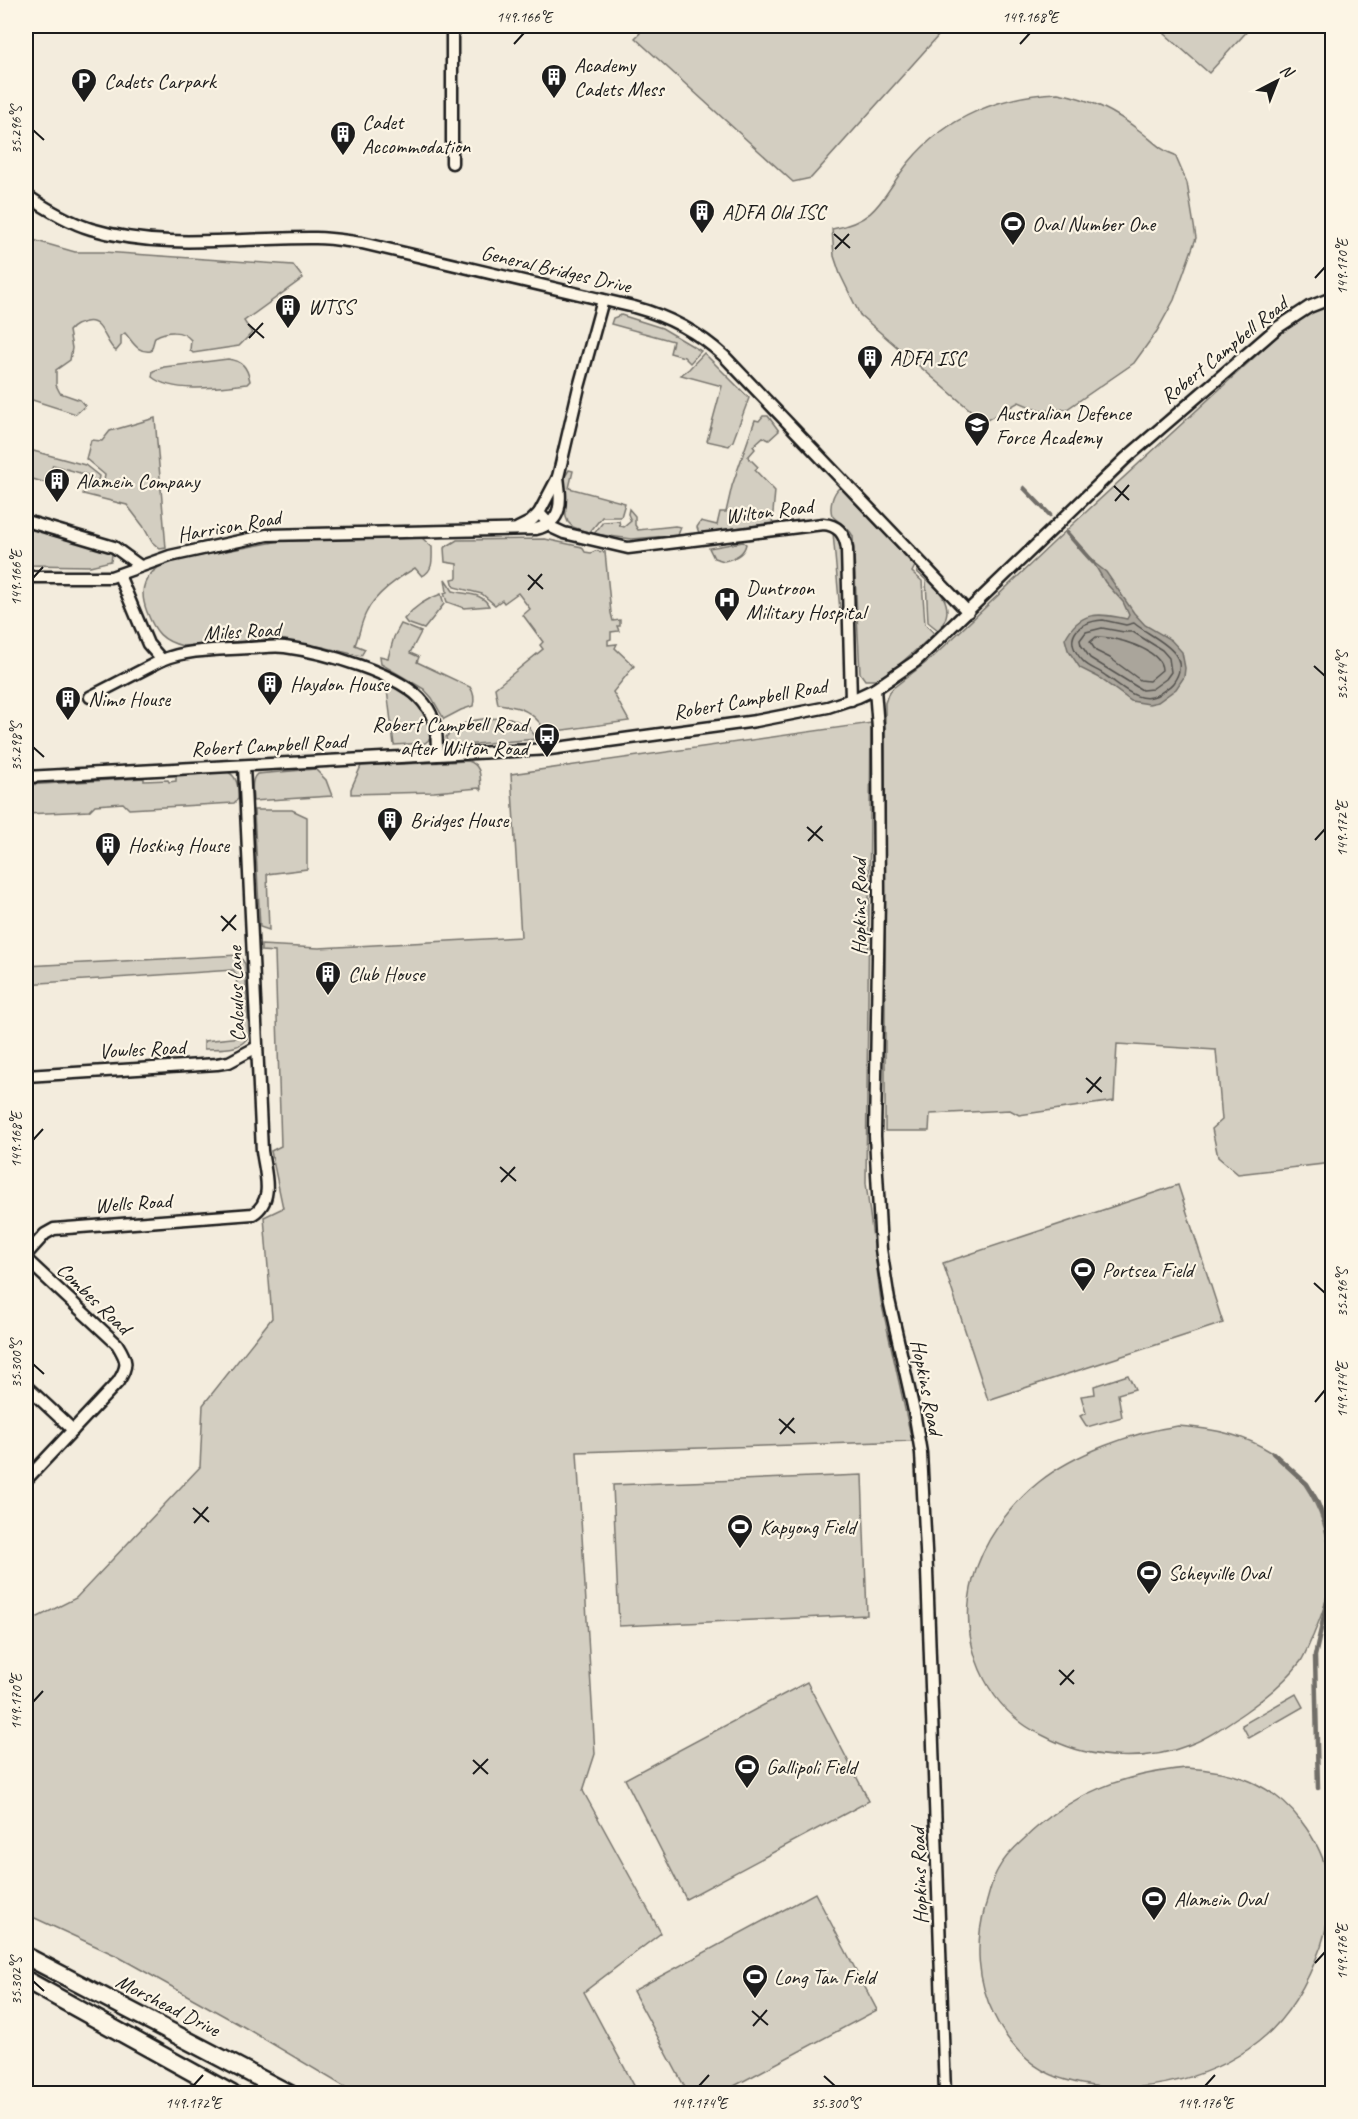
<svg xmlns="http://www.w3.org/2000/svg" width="1358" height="2119" font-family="Caveat,sans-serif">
	<rect width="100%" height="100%" fill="#f3ecdd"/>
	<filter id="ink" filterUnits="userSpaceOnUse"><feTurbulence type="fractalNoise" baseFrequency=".0167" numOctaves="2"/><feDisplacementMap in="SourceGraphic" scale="12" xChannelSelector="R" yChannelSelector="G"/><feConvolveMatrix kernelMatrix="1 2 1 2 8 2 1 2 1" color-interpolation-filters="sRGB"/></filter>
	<g filter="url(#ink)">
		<g fill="#d3cec1" stroke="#78756e" stroke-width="1.5">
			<path d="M639,26h308l-136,152 -18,4 -158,-144 5,-5z"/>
			<path d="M1156,26h96l-43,47z"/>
			<path d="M1058,93c32,6 56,18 82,38 12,9 20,19 35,24l12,28 9,55 -22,62 -17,31 -23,32 -67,46 -27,2 -21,-9 -50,28 -4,-8 11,-7 -116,-100 -20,-41 -6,-18 -2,-27c49,-9 49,-33 77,-67 37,-45 92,-67 149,-69z"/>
			<path d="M26,238l49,14h29l189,13 10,13 -59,43 8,12 -13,13 -46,7 -3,-3 1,-10c-9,-11 -25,-9 -36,-3l-4,14c-14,2 -18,-9 -26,-18l-4,3v9l-5,6c-11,-7 -13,-33 -30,-29 -8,2 -12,3 -17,9l3,17 -2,12 -14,10v15l4,8 20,7 5,6 -9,8 -50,-16z"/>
			<path d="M1332,304v859l-94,11 -20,-17 -6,-28 10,-9 -6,-70 -99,-6 -3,57 -95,14 -9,-5 -80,4 -1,17h-44v-428l3,-9 5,-6 39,-30 141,-134 213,-196 25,-17z"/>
			<path d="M621,315l41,13 39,23 -11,12 -6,-6 -14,-4 3,-12 -62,-17 2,-6z"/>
			<path d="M704,353l45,45 -16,43 -4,5 -22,-5 15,-55 -41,-11 8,-6z"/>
			<path d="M228,359c14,2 19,7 22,22l-3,3c-27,3 -74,10 -95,-7l1,-6 11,-4z"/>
			<path d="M763,416h5l11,15 -10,9 -6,-3 -10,9 2,3 -7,8 10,10 -3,3 20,21 -3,32 -73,10 -2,-6 4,-6 16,4 3,-13h6l6,-26 23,-66 4,1z"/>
			<path d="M155,418l11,130 -6,1 -8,-7 -9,-16 -16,-21 -44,-11 3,-12 17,4 2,-11 -19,-16 5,-19 11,1 8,-10z"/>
			<path d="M26,449l59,16 14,11 -1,5 -11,-4v-2l-34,-10 -7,18 -20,-6z"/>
			<path d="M569,470l4,1 -4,17 56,15 -4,14h-19l-13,16 -16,-6 -5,-5 -2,-5 -2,-39z"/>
			<path d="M840,487l75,79 -3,6 10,9 3,43 8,8v3l-32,28 -25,17h-11l-5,-7 -7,-137c-5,-10 -19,-16 -21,-21 -3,-9 1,-22 8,-28z"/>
			<path d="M629,509l6,7v9l3,5 37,-4 6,1 -3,8 -46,4 -38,-5 9,-12 16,-1 1,5 4,1 7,-6 -3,-7z"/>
			<path d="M26,527l84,24 2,4 -1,6 -21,5 -64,-1z"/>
			<path d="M833,533c13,10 11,58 10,75l-3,3z"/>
			<path d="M422,538l10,9c0,11 2,24 -10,29l-7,-8c-16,9 -41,27 -49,45 -5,10 -7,22 -11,32l10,4 -4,7 -43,-10 -49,-7 -86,7c-21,-5 -28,-14 -36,-34 -9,-23 -3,-38 20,-50l113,-21z"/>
			<path d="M545,539l37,8 3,5 6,1 4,-2 10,1 6,61 2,8 7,-1v6h-3l2,5 -8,1v7l-3,1v5l9,-1 -2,4 19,18 -21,26 16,29 -80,11c-6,-2 -6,-6 -10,-10 -12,-14 -25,-16 -41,-18l-3,-16 48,-39 -3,-4 3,-3 -20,-27 7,-6 -12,-16 -14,10 -2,-3 -7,5 -13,-11 -28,-7 -2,-8 5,-1v-14l-12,-2 -1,-14 13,-8z"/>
			<path d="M743,542l3,2c-2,11 -13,15 -22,17l-10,-3 -5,-10z"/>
			<path d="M919,570c18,18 41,36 19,60l-10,-8 -2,-42 -9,-8z"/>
			<path d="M445,579l8,12c13,4 29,1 36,15l-25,2 -17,-6 -3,-9 3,-1z"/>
			<path d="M441,594l3,10 -20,25 -17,-6 -3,-4c10,-12 22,-20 37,-25z"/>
			<path d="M401,624l20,8 -11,21 9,4 -2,5 53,25c4,6 5,12 3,19l-12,4 -17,9 -12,-21 -8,-9 -43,-25 -1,-8 8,2 6,-21z"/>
			<path d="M386,682c24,12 44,27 45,56l-6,5 -31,2z"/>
			<path d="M510,718l18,8 9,13 -87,7 -3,-2 -1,-7c19,-21 38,-18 64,-19z"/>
			<path d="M871,723l-5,460 15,118 31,140 -335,11 18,302 -12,37 78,142 -77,59 54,101h-283l-111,-66 -129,-72 -89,-41v-291l50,-25 124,-131 3,-62 69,-87 -8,-101 19,-9 -12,-57 10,-5 -6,-194 -14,-1v-6l58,3 202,-11 -10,-163z"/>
			<path d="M468,761c14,4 12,16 13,29l-2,-2 -45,4 -83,2v-5l10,-23z"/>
			<path d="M315,769l11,11 6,16 -79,5c0,-9 -3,-21 4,-27z"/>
			<path d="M228,772c10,5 11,16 10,27l-4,4 -105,6 -6,-6 -28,2 -6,6 -63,3v-29l118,-7v3l24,-1 1,2 7,-1v-5z"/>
			<path d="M254,810h38l15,7v52l-40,5 2,56 -9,-3z"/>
			<path d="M239,955l6,9 4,71c-8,17 -29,13 -45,14v-8l37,-4 -5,-63 -3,-4 -207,14v-18z"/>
			<path d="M1178,1185l45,138 -235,77 -45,-137z"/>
			<path d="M1128,1375l7,14 -17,5 4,23 -35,10 -7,-11 6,-3 -5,-17 14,-2 -1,-8z"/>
			<path d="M1178,1426c33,2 65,8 93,26 43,28 66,87 57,138 -2,16 -9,31 -15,46 -4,8 -7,17 -12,25 -14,19 -36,37 -56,51 -18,12 -35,25 -56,33 -42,17 -96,15 -137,-5 -9,-5 -20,-9 -29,-16 -44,-32 -64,-91 -50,-144 9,-37 36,-74 66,-98 35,-28 94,-50 139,-56z"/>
			<path d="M862,1475l5,140 -248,11 -6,-141z"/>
			<path d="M807,1682l62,119 -183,98 -61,-120z"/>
			<path d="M1296,1694l7,13 -54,31 -7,-13z"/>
			<path d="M1186,1768c46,2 86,15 115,53 31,40 36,77 20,125 -13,36 -32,72 -63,96 -51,40 -130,57 -192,38 -34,-10 -57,-34 -72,-65 -17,-34 -19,-72 -9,-108 4,-11 6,-25 12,-36 6,-12 17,-23 27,-32 46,-45 98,-65 162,-71z"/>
			<path d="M815,1893l62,117 -156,83h-33l-55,-102z"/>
		</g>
		<path fill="#aaa59b" stroke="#716e68" stroke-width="1.5" d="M1093,562l13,10 28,41 11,12 26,15 11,12 3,16 -1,9 -8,12 -18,13 -9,2 -18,-3 -33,-24 -18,-9 -12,-18 -3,-11c15,-29 34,-26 62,-20l2,-4 -6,-13 -18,-20z"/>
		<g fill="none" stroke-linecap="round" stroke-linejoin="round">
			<g stroke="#55534f" stroke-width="1.5">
				<path d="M1103,620l23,5 8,-2c17,15 62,29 39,60 -3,4 -9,7 -14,11 -20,12 -37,-8 -53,-18 -7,-6 -17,-8 -23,-15 -21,-22 -7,-39 20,-41z"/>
				<path d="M1102,628l22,4h9l29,18 7,8 2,14 -5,7 -14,10 -10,1 -52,-32 -9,-13 -1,-5 6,-8z"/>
				<path d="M1096,637c17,-1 66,12 66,33l-13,11 -9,-1 -30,-22 -14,-7 -6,-9z"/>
			</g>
			<g stroke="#716e68" stroke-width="4.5">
				<path d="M1024,488l26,27"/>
				<path d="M1067,533l26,29"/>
				<path d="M1273,1453l34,31 10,17 9,23 5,22v38l-16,72 3,132"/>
			</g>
			<defs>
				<g id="street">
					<path d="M452,26v137"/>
					<path d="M26,195c19,13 42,27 65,34 73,22 150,8 225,9 15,0 31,3 46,5l272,64c33,9 64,25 90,49l244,256"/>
					<path d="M539,513l14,15 11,5 64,15 195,-24c15,1 22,10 24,25l4,151"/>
					<path d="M26,521l88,26 26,19"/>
					<path d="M518,528l12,-6 9,-9 19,-36 21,-90 24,-87"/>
					<path d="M119,575l29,69 14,16c26,-11 58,-10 86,-12 12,0 25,-3 37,-1 37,5 116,26 139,56 13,16 13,32 13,52"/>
					<path d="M26,577h85l59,-21 97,-21 269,-6c28,-7 25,-29 22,-52"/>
					<path d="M875,689l3,39 1,170 -4,238 6,113 8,51 25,111 7,42 6,117 18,524"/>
					<path d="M90,697l72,-37"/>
					<path d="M26,777l524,-28 206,-28 72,-14 30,-10 17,-8 41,-28 209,-202 152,-131 32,-21 23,-9"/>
					<path d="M26,1076l191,-12 12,-2 28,-15"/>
					<path d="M26,1255l19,-21 9,-5 199,-15c22,-14 12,-41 9,-63l-18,-385"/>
					<path d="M26,1259l91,85c10,16 12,21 1,38l-92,98"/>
					<path d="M26,1386l47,44"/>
				</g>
				<g id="primary">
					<path d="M26,1956l264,138"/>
					<path d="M26,1980l206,114"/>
				</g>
			</defs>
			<use href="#street" stroke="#1c1c1c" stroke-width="15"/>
			<use href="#primary" stroke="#1c1c1c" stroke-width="21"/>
			<use href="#street" stroke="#fcf5e5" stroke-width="10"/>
			<use href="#primary" stroke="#fcf5e5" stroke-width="16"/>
		</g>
	</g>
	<path fill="none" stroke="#1c1c1c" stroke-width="2" d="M514,44l10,-11M1020,44l10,-11M33,130l11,10M834,234l16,14M835,249l14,-15M1315,278l10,-11M248,324l16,14M249,338l14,-15M1114,486l15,14M1115,501l14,-16M528,575l15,14M33,578l10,-11M528,590l14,-16M1314,666l11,10M33,747l11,10M807,827l16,14M1315,840l10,-11M808,841l14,-15M221,916l15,14M222,931l14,-16M1086,1078l16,14M1087,1093l14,-16M33,1140l10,-11M500,1167l16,14M501,1182l14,-15M1314,1283l11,10M33,1364l11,10M1315,1402l10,-12M779,1419l16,14M780,1434l14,-16M193,1508l16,14M194,1523l14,-16M1059,1670l15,14M1060,1685l14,-15M33,1702l10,-11M473,1760l15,14M473,1774l15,-15M1315,1963l10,-11M33,1981l11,10M752,2011l16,14M753,2026l14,-16M824,2076l11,10M193,2086l10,-11M699,2086l10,-11M1205,2086l10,-11"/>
	<defs>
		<symbol id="building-pin" viewBox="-11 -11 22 30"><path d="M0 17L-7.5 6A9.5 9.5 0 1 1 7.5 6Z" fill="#1c1c1c" stroke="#fcf5e5"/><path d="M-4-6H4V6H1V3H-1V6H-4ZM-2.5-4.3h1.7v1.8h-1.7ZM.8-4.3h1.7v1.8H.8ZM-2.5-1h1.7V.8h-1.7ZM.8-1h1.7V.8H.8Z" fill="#fff"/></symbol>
		<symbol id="parking-pin" viewBox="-11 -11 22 30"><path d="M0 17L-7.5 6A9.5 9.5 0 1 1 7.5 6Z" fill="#1c1c1c" stroke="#fcf5e5"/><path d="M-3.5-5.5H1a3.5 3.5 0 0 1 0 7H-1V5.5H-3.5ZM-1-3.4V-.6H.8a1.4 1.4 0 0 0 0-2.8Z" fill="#fff"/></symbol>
		<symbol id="stadium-pin" viewBox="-11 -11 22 30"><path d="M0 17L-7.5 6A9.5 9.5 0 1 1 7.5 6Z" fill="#1c1c1c" stroke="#fcf5e5"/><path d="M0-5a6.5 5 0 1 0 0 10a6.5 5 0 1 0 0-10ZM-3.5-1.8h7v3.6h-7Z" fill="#fff"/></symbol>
		<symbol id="university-pin" viewBox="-11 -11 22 30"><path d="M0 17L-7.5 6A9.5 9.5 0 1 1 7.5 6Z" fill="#1c1c1c" stroke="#fcf5e5"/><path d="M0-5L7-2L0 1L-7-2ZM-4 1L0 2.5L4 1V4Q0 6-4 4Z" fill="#fff"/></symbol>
		<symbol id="hospital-pin" viewBox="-11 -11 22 30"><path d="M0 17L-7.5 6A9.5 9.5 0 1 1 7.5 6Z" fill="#1c1c1c" stroke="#fcf5e5"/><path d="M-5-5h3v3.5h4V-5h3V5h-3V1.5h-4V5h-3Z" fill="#fff"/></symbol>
		<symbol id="bus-pin" viewBox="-11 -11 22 30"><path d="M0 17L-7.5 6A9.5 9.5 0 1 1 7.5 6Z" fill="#1c1c1c" stroke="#fcf5e5"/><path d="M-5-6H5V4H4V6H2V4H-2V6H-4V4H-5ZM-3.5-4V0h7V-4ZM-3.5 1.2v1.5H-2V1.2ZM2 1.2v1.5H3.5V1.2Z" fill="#fff"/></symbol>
	</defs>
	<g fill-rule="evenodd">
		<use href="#building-pin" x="539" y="62" width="30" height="40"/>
		<use href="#parking-pin" x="69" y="66" width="30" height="40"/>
		<use href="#building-pin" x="328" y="119" width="30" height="40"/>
		<use href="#building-pin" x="687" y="197" width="30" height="40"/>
		<use href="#stadium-pin" x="998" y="209" width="30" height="40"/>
		<use href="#building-pin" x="273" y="292" width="30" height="40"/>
		<use href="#building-pin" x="855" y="343" width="30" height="40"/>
		<use href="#university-pin" x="962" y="410" width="30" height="40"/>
		<use href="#building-pin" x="42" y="466" width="30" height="40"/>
		<use href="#hospital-pin" x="712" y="585" width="30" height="40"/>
		<use href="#building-pin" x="255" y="669" width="30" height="40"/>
		<use href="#building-pin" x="53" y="684" width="30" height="40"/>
		<use href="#bus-pin" x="532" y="721" width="30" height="40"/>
		<use href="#building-pin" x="375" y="805" width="30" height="40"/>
		<use href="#building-pin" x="93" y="830" width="30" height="40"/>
		<use href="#building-pin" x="313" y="959" width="30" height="40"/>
		<use href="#stadium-pin" x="1068" y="1255" width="30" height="40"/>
		<use href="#stadium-pin" x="725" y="1512" width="30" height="40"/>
		<use href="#stadium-pin" x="1134" y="1558" width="30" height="40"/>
		<use href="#stadium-pin" x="732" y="1752" width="30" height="40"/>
		<use href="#stadium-pin" x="1139" y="1884" width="30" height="40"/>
		<use href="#stadium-pin" x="740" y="1962" width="30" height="40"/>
	</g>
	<g text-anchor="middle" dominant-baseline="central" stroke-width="4.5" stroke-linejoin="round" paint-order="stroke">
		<g font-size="21" fill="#1c1c1c" stroke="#fcf5e5" text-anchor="start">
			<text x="574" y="65">Academy<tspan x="574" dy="24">Cadets Mess</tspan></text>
			<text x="104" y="81">Cadets Carpark</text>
			<text x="362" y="122">Cadet<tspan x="362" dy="24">Accommodation</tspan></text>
			<text x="722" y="212">ADFA Old ISC</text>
			<text x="1032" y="224">Oval Number One</text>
			<text x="308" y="307">WTSS</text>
			<text x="890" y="358">ADFA ISC</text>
			<text x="996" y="413">Australian Defence<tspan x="996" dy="24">Force Academy</tspan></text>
			<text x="76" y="481">Alamein Company</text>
			<text x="746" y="588">Duntroon<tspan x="746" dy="24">Military Hospital</tspan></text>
			<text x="290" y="684">Haydon House</text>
			<text x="88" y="699">Nimo House</text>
			<text x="528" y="724" text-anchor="end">Robert Campbell Road<tspan x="528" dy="24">after Wilton Road</tspan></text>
			<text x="410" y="820">Bridges House</text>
			<text x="128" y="845">Hosking House</text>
			<text x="348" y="974">Club House</text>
			<text x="1102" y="1270">Portsea Field</text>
			<text x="760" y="1527">Kapyong Field</text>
			<text x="1168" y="1573">Scheyville Oval</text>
			<text x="766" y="1767">Gallipoli Field</text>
			<text x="1174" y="1899">Alamein Oval</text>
			<text x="774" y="1977">Long Tan Field</text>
		</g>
		<g font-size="21" fill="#1c1c1c" stroke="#fcf5e5">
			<text transform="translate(556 269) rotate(13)">General Bridges Drive</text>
			<text transform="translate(1224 350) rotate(-39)">Robert Campbell Road</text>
			<text transform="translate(769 511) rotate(-7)">Wilton Road</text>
			<text transform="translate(229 526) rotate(-10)">Harrison Road</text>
			<text transform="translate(242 631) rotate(-3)">Miles Road</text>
			<text transform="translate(750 699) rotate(-10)">Robert Campbell Road</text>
			<text transform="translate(269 745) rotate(-3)">Robert Campbell Road</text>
			<text transform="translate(859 907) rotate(-90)">Hopkins Road</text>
			<text transform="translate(236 994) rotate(-92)">Calculus Lane</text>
			<text transform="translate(142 1049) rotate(-3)">Vowles Road</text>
			<text transform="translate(133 1203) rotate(-4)">Wells Road</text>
			<text transform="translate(94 1298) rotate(44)">Combes Road</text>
			<text transform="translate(927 1387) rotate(79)">Hopkins Road</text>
			<text transform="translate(919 1876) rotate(-92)">Hopkins Road</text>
			<text transform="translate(168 2005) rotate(27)">Morshead Drive</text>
		</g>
	</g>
	<rect width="1358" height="2119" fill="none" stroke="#fcf5e5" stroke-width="66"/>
	<g transform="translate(1277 81) rotate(42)" stroke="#fcf5e5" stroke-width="4.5" paint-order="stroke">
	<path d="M0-4.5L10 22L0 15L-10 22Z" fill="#1c1c1c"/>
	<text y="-9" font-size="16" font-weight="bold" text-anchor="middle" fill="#1c1c1c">N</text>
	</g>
	<rect x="33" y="33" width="1292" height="2053" fill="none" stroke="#1c1c1c" stroke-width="2"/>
	<g font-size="15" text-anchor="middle" fill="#1c1c1c">
		<text x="524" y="22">149.166°E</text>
		<text x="1030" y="22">149.168°E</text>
		<text transform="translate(16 130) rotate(-90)" y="5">35.296°S</text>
		<text transform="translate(1342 267) rotate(-90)" y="5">149.170°E</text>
		<text transform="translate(16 578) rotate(-90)" y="5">149.166°E</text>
		<text transform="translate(1342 676) rotate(-90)" y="5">35.294°S</text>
		<text transform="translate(16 747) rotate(-90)" y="5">35.298°S</text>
		<text transform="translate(1342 829) rotate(-90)" y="5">149.172°E</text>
		<text transform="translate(16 1140) rotate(-90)" y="5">149.168°E</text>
		<text transform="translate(1342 1293) rotate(-90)" y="5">35.296°S</text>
		<text transform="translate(16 1364) rotate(-90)" y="5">35.300°S</text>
		<text transform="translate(1342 1390) rotate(-90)" y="5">149.174°E</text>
		<text transform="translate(16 1702) rotate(-90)" y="5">149.170°E</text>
		<text transform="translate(1342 1952) rotate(-90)" y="5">149.176°E</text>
		<text transform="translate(16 1981) rotate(-90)" y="5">35.302°S</text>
		<text x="193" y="2108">149.172°E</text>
		<text x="699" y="2108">149.174°E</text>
		<text x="835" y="2108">35.300°S</text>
		<text x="1205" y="2108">149.176°E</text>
	</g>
</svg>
